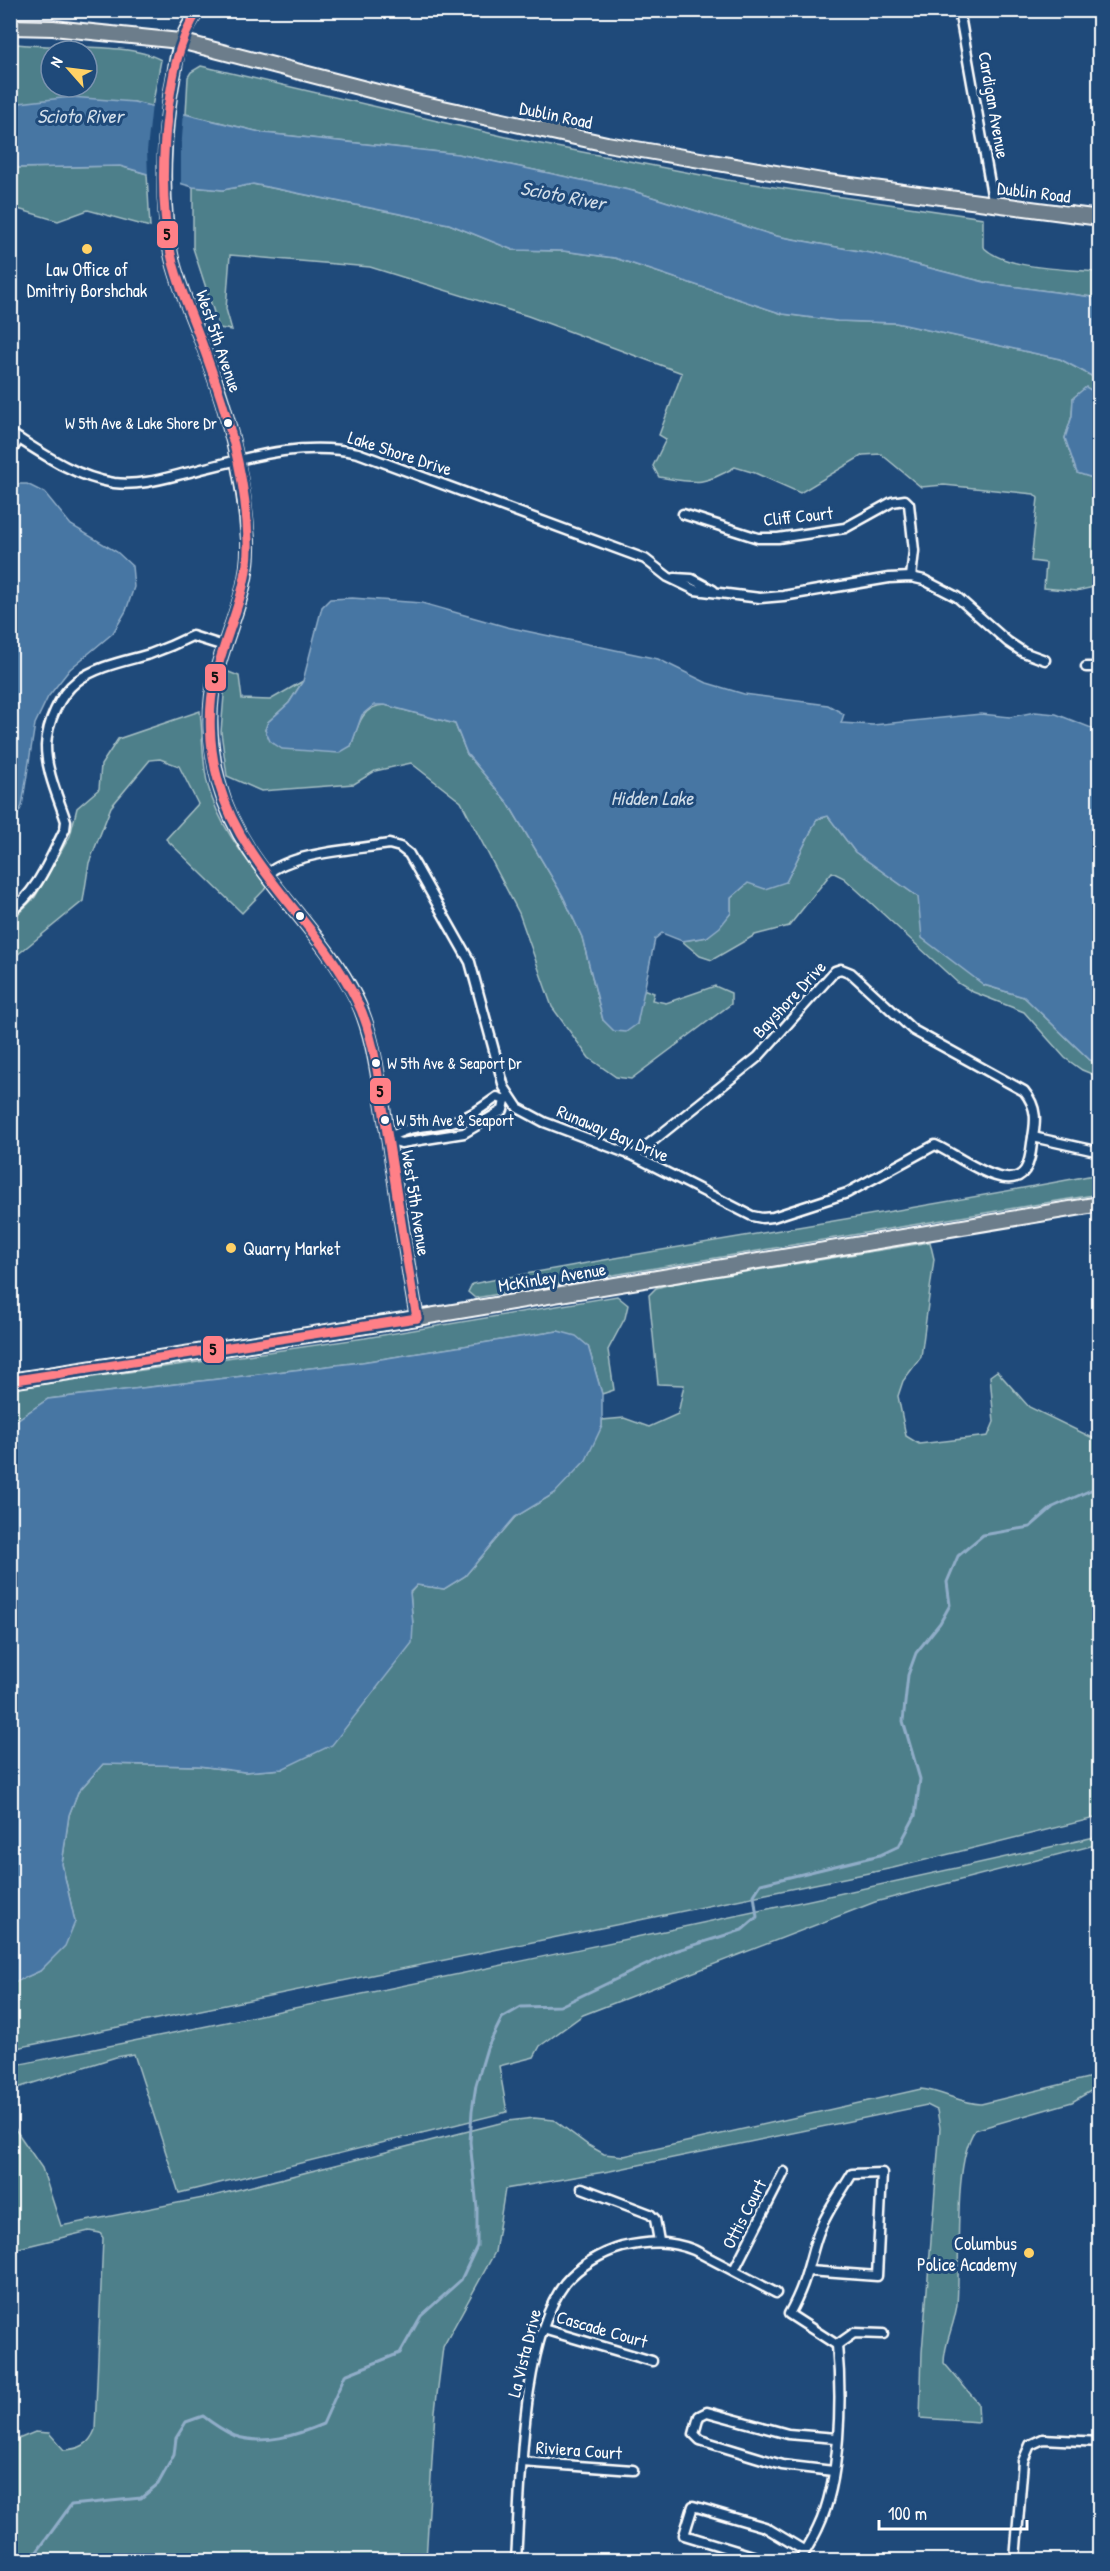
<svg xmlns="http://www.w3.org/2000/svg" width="1110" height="2571" font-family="'Patrick Hand',sans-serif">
	<rect width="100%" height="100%" fill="#1f4a7a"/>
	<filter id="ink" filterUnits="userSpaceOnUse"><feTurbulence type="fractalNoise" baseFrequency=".0167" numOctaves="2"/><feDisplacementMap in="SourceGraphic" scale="12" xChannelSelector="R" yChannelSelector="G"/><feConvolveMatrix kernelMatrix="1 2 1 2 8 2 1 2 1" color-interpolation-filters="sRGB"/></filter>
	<g filter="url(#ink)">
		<g fill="#4d7f8a" stroke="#a6bfc4" stroke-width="1.5" fill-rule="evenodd">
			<path d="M10,43c40,7 118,-2 151,17l-9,47 -18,-5 -123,2zM51,51h36v36h-36z"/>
			<path d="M201,66l314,73 212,41 256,38v29c24,23 79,21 112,25l2,-21 2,-1v48l-111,-15 -113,-29 -99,-18 -143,-45 -175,-37 -194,-21 -78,-19 2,-37 3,-5z"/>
			<path d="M120,166l27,8 3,53 -62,-17 -30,11 -47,-14v-39z"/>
			<path d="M252,184l197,40 64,26 50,1 52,7 168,56 54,7 59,2 164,36 39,21v15l-13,-7 -13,10 -1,18 -7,22 12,35 22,7v106l-23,5 -32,-3 2,-25 -15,-2 7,-63 -4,-4 -90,-9 -23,2 -40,-33 -18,1 -63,38 -45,-20 -20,-6c-32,19 -39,16 -76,10l-6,-11 13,-27 -7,-4 23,-62 -154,-57 -158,-49 -140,-12 -4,54 6,21 -13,-2 -26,-80v-61l30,3z"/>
			<path d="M226,671l13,5 3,23 28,1 33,-19 -14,22 -21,19 -3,8 86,16c7,-20 10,-40 34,-41l70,19 12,30 41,49 55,93 19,41 21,83 34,4 6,-35 11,4 -2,7 14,3 49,-17 16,7v11l-100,75 -15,-2 -27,-19 -37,-51 -33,-94 -58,-111 -50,-39 -36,8 -21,13 -93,7 -34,-15 -6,-44z"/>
			<path d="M200,711c3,24 2,52 8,75 11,39 35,69 59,101l-25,26 -76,-74 32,-35 -19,-38 -19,-7 -10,1 -39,47 -22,56 -6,38 -72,59v-42l8,-5 16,-16 35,-61 7,-28 22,-19 2,-24 17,-26z"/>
			<path d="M828,816l27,36 63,45 66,88 40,12 66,63 9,3v14l-17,-7 -17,-12 -41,-46 -51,-20 -15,-9 -114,-105 -12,-6 -43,54 -34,9 -43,25 -12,-4 -18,-15 25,-4 24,-24v-15l18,-16h37l31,-63z"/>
			<path d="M1099,1174v20l-624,104 -7,-6 4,-8c209,-40 419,-70 627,-110z"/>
			<path d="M930,1242l4,17 -13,98 -18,24 -5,15 8,40 13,8 69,-8 6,-14 -4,-46 7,-5 32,36 70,34v376l-206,51 -882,181 -1,-65 30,-13 35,-49 -13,-58 7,-49 9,-23 25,-28 96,2 46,6 37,-3 131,-144 -3,-32 7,-8 27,4 21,-13 50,-59 40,-24 47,-67v-6l22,-2 25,9 29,-13 6,-29 -26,-1 -9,-89 7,-7 15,-4z"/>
			<path d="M617,1296l11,9 -3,13 -17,32 6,40 -12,4 -14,-48 -30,-15 -196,31 -314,37 -37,25 -1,-35 355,-51z"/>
			<path d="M1099,1836v8l-224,58 -292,113 -43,31 -6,11 -35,9 8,46 -328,81 -45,-139 -18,3 -105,33v-24c363,-74 727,-148 1088,-230z"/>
			<path d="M1100,2075l-1,11 -27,16 -97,28c-23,33 -14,131 -18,174 -2,21 -13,38 -13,59l34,40 1,19 -59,-4 2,-66 18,-224 -3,-18 -10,-5 -317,66 -105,18 -10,63 -52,95 -8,64 -9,149h-415v-118l24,-10 14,1 15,17c16,-1 25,-5 31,-20l8,-192 -3,-5 -11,-2 -78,19v-127l31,45 19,58 152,-30 295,-75 26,-3 20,2 34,25 16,9 20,2 297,-67c21,2 39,14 60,15z"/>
		</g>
		<g fill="#4676a3" stroke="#90adc8" stroke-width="1.5">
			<path d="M71,97l63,5 130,31 194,21 175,37 143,45 99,18 113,29 111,15v82l-39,-21 -164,-36 -59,-2 -54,-7 -168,-56 -52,-7 -50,-1 -64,-26 -196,-40 -30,6 -30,-3 -73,-21 -109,2v-64z"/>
			<path d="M1086,387l13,8v85l-22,-7 -12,-35 7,-22 1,-18z"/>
			<path d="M17,484h10l18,9 26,32 46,27 15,14 2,21 -8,24 -13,22 -43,36 -22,28 -13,27 -13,82 -11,21 -1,-233 5,-7 -5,-9v-82z"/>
			<path d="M352,598l70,5 85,24 151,32 49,24 37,11 84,11 16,9 -3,9 32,2 108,-11 29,3 25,-5 21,2 43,17v332l-9,-3 -66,-63 -40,-12 -62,-47 -4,-41 -63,-45 -27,-36 -11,3 -31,63 -21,7 -17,-6 -17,15v15l-11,14 -13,10 -25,4 -20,-8 -7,6 -18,85 -11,8 -12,-1 -11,-11 -21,-83 -19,-41 -55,-93 -41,-49 -12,-30 -70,-19h-11l-12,10 -11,31 -12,7 -57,-4 -12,-8 -5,-11 3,-8 21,-19 14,-22 19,-74 8,-8z"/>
			<path d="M558,1331l18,5 12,10 14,48v32l-16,34 -31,33 -40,24 -50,59 -21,13 -27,-4 -7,7 3,33 -1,18 -80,102 -50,24 -37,3 -46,-6 -96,-2 -25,28 -9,23 -7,49 13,58 -10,24 -25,25 -29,13v-560l37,-25 314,-37z"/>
		</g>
		<path fill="#1f4a7a" d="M152,104l32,7 -3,41v34l-33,-9 -1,-26z"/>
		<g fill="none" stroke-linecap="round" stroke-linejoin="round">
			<path stroke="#90adc8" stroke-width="3" d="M31,2560l40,-55 70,-7 17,-14 16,-29 2,-17 10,-16 17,-6c9,7 21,15 32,20 29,10 62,-1 88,-12l22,-49 55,-22 21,-37 40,-36 16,-34v-38l-7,-66 2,-31 4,-26 11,-37 15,-30 19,-11 39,-1 115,-55 67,-21 15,-13 -3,-22 7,-11 119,-29 19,-9 16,-30 5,-37 -17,-58 5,-46 8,-22 24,-30 10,-18 -3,-23 11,-26 25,-21 47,-8 23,-20 47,-21"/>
			<defs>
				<g id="minor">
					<path d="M959,10l35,196"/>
					<path d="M10,433c33,21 65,44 104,50 25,3 48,-4 72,-10 57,-14 114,-33 172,-20l287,106 23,18 27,13 65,8 23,-2 106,-18 22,-1 13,3 33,17 51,45 15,10 22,8"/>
					<path d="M10,453l9,-14"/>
					<path d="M683,514l75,24h20l67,-10 47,-26 13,-2 4,4 5,47 -3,26"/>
					<path d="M675,578l17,1 21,11"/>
					<path d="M1086,667h14"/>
					<path d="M267,874c27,-22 86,-24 122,-30l11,3 9,7 61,108 34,125 14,21 26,14 90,34 118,60 10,2 11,-1 74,-24 88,-48c20,8 73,51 90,25 5,-8 6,-18 7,-27 4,-21 6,-35 -8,-52l-111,-61 -62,-57 -10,-4 -6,2 -77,86 -124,99"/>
					<path d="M10,911c27,-17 41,-55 55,-82l1,-8c-8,-24 -20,-50 -20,-75 1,-23 13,-51 31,-65 20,-15 49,-20 73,-27 14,-5 28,-11 42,-18l32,10"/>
					<path d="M1033,1137l67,15"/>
					<path d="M388,1139l13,4 63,-10 39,-23 2,-10 5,-3"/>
					<path d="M388,1139c20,-15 40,-11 63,-17 18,-4 32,-15 46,-25l8,3"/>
					<path d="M582,2188l68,26 5,5 4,22"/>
					<path d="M734,2270l50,-98"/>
					<path d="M809,2271l68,5 5,-103 -30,1c-12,20 -29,43 -36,66 -9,30 -11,45 -27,74l48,31"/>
					<path d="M543,2329l109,32"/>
					<path d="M837,2345l17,-12 29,1"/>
					<path d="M522,2462l111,8"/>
					<path d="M833,2471l-51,-6 -82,-25 -6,-6 5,-18 8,-4 81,22 48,4"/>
					<path d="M516,2560c5,-74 4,-217 49,-277 14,-17 36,-30 57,-36 26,-6 47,-7 72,3l82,43"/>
					<path d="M766,2560l-82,-25 9,-29 72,21 40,24"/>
					<path d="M800,2560c6,-10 13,-21 18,-32 23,-48 24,-131 19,-183"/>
					<path d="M1015,2560l8,-99 7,-16 13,-6 57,3"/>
				</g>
				<path id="secondary" d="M198,10c-6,10 -13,20 -17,31 -4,10 -5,22 -7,33 -11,55 -14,125 -3,180 8,37 27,74 39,111 20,55 34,117 38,175 2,51 -20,86 -32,134 -9,35 -6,74 3,110 22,84 99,138 137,214 18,37 22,81 29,121 11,66 20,133 32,199"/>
				<g id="primary">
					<path d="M10,27l43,1 127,13 240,62 187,41 221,38 272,36"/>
					<path d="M10,1381l407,-63 683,-114"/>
				</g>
			</defs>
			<use href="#minor" stroke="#fff" stroke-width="13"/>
			<use href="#secondary" stroke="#fff" stroke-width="16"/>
			<use href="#primary" stroke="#fff" stroke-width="18"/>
			<use href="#minor" stroke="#1f4a7a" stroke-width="8"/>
			<use href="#secondary" stroke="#1f4a7a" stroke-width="12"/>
			<use href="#primary" stroke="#6c7d8b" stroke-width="14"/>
			<defs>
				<g id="bus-1">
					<path d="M198,10c-20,33 -25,62 -30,99 -6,47 -7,98 3,145 7,34 23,65 34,98 22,60 41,124 43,188 2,48 -21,89 -32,134 -9,35 -7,75 3,110 24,85 99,138 137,215 19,37 22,80 29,121 11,66 20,132 32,198"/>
					<path d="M10,1381l407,-63"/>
				</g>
			</defs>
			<use href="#bus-1" stroke="#1f4a7a" stroke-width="14"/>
			<use href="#bus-1" stroke="#ff8087" stroke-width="9"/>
		</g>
	</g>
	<g fill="#ffd166" stroke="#1f4a7a" stroke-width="2">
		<circle cx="87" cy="249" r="6"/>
		<circle cx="231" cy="1248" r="6"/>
		<circle cx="1029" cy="2253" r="6"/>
	</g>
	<g fill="#fff" stroke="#1f4a7a" stroke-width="2">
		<circle cx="228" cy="423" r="5"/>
		<circle cx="300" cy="916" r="5"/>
		<circle cx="376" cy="1063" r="5"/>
		<circle cx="385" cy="1120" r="5"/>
	</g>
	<g text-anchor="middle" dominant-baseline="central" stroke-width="6" stroke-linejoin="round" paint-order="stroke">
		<g font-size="16" fill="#fff" stroke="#1f4a7a" text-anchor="start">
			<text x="217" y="423" text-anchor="end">W 5th Ave &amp; Lake Shore Dr</text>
			<text x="387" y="1063">W 5th Ave &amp; Seaport Dr</text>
			<text x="396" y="1120">W 5th Ave &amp; Seaport</text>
		</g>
		<g font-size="18" fill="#fff" stroke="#1f4a7a">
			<text transform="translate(994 105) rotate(80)">Cardigan Avenue</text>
			<text transform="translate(556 115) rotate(12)">Dublin Road</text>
			<text transform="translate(1034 192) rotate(7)">Dublin Road</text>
			<text transform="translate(219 341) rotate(71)">West 5th Avenue</text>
			<text transform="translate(400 453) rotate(18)">Lake Shore Drive</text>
			<text transform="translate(798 516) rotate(-6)">Cliff Court</text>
			<text transform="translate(789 999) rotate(-47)">Bayshore Drive</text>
			<text transform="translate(613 1133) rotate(23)">Runaway Bay Drive</text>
			<text transform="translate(416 1203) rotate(81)">West 5th Avenue</text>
			<text transform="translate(552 1277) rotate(-9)">McKinley Avenue</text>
			<text transform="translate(744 2214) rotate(-63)">Ottis Court</text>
			<text transform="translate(602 2329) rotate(16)">Cascade Court</text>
			<text transform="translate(524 2353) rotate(-76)">La Vista Drive</text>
			<text transform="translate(579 2450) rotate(4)">Riviera Court</text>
		</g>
		<g font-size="18" fill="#fff" stroke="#1f4a7a">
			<text x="87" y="269">Law Office of<tspan x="87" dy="21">Dmitriy Borshchak</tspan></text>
			<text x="243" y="1248" text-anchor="start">Quarry Market</text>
			<text x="1017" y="2243" text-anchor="end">Columbus<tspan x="1017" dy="21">Police Academy</tspan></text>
		</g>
		<g font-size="20" font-style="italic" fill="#d1dde8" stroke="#1f4a7a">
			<text x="80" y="115">Scioto River</text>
			<text transform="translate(563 195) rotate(11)">Scioto River</text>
			<text x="652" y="797">Hidden Lake</text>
		</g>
	</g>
	<g stroke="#1f4a7a" stroke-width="2">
		<rect x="156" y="220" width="23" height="29" rx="6" fill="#ff8087"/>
		<rect x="204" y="663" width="23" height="29" rx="6" fill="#ff8087"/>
		<rect x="369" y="1077" width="23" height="28" rx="6" fill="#ff8087"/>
		<rect x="202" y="1335" width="23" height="29" rx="6" fill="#ff8087"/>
	</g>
	<g font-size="16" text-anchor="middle" font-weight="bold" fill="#111">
		<text x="167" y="240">5</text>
		<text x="215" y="683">5</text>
		<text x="380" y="1097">5</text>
		<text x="213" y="1355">5</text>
	</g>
	<rect width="1110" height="2571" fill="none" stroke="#1f4a7a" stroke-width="36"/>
	<rect x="18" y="18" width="1074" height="2535" fill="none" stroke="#fff" stroke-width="2" filter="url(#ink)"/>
	<g transform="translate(69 69) rotate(298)"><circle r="28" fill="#1f4a7a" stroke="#7992af" stroke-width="1.5"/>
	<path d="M0-4.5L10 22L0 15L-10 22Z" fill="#ffd166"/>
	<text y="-9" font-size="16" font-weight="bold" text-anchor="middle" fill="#ffffff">N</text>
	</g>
	<path d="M879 2520v9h148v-9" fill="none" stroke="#ffffff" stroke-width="3"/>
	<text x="888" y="2520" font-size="18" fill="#ffffff" stroke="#1f4a7a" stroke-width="4.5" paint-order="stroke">100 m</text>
</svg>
